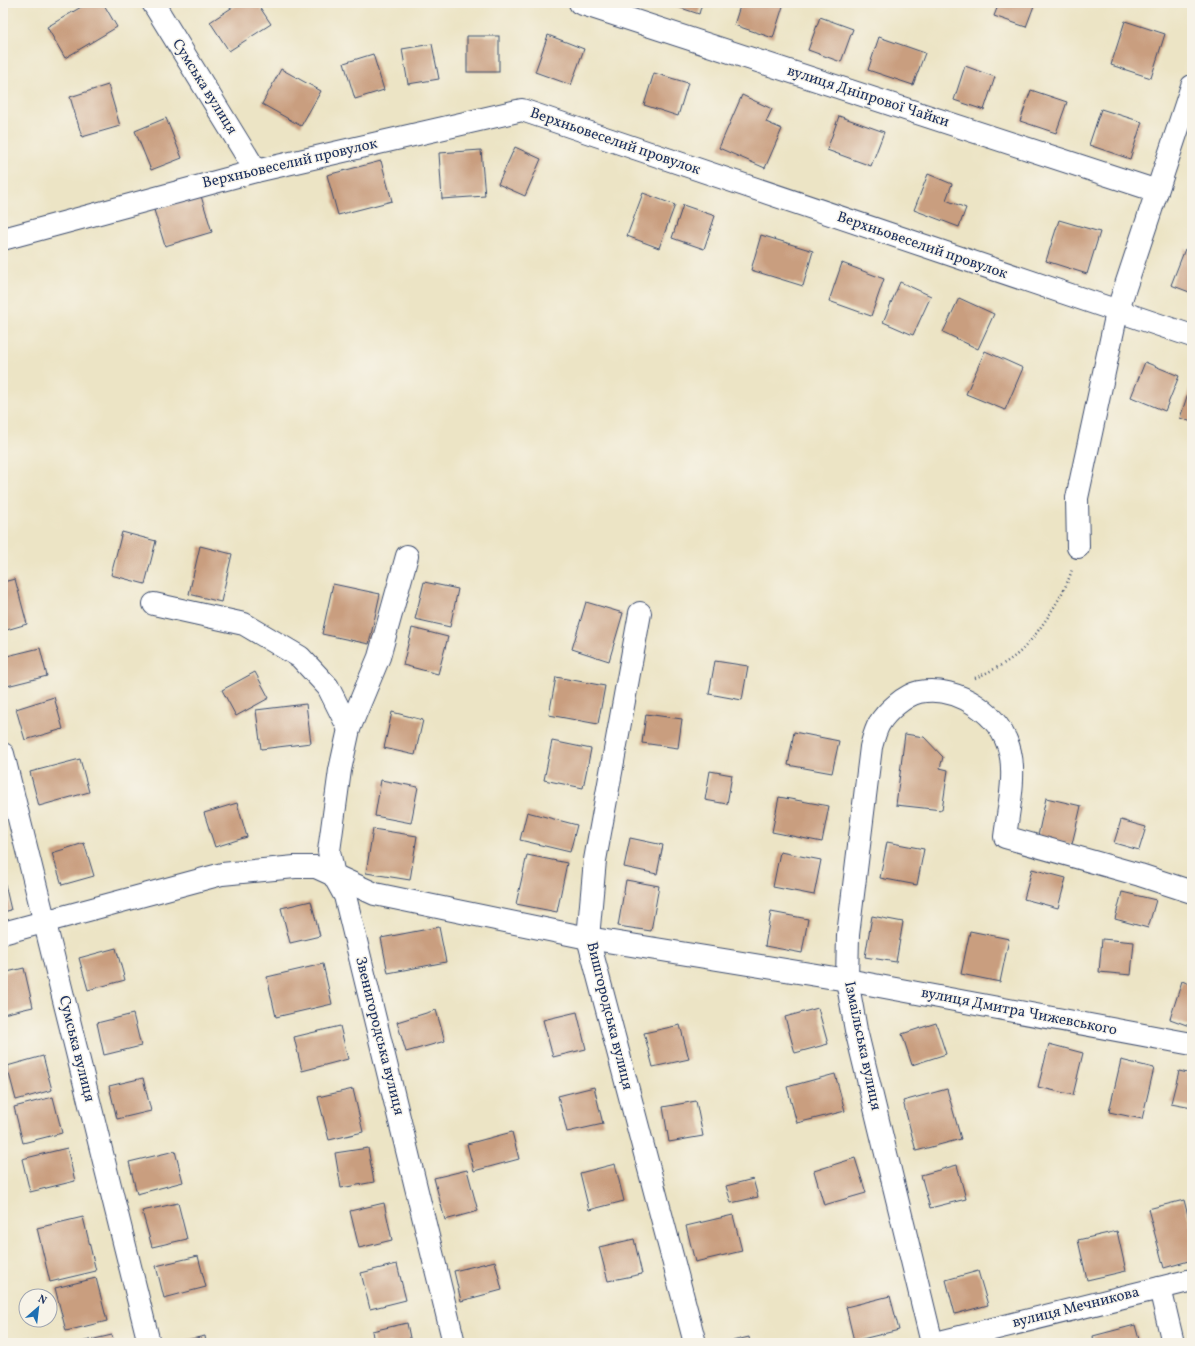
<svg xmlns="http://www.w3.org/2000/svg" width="1195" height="1346" font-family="Vollkorn,serif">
	<rect width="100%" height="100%" fill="#f7f3e8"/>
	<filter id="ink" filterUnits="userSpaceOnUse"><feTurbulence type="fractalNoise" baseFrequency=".025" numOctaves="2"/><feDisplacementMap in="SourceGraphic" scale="8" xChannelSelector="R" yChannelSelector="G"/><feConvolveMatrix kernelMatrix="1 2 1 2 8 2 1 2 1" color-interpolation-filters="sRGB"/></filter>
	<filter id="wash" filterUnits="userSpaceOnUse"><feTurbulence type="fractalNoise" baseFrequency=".012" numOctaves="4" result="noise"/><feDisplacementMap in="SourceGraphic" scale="16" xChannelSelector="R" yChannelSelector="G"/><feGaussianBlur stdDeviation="0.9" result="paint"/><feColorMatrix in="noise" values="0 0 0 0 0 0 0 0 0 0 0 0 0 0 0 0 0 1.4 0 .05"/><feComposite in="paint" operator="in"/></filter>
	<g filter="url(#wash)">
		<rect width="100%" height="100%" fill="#ece4c5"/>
		<g id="blocks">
			<g fill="#c99e7f">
				<path d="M88,3h15l14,24 -52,31 -18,-31z"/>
				<path d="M239,3h18l14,21 -42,27 -19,-29z"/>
				<path d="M666,3h36l-3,11z"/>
				<path d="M741,3h43l-11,35 -39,-13z"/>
				<path d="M999,3h36l-9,24 -32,-11z"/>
				<path d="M820,17l33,12 -12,33 -33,-12z"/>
				<path d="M1125,21l40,13 -14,44 -40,-13z"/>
				<path d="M548,35l36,14 -13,36 -36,-13z"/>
				<rect x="467" y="36" width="32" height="36"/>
				<path d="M879,37l46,16 -12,32 -45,-15z"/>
				<path d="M432,44l7,35 -31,5 -6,-35z"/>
				<path d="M373,54l11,36 -29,9 -11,-36z"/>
				<path d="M965,66l30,11 -11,33 -30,-10z"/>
				<path d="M281,69l40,22 -20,35 -39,-22z"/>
				<path d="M654,73l34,10 -10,33 -34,-11z"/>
				<path d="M108,85l12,41 -38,11 -12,-40z"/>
				<path d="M1031,90l36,12 -11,31 -36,-12z"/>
				<path d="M742,95l30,14 -6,13 16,7 -17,39 -46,-20z"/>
				<path d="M1101,109l41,13 -12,37 -41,-14z"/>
				<path d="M839,116l45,16 -13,34 -44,-16z"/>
				<path d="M166,118l16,40 -31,12 -16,-39z"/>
				<path d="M515,147l26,12 -16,37 -27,-12z"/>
				<path d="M481,150l4,46 -43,3 -3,-46z"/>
				<path d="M381,161l11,40 -54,14 -11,-40z"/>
				<path d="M928,174l24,10 -6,16 20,8 -7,19 -45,-17z"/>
				<path d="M643,193l32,12 -16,43 -32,-12z"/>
				<path d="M201,196l11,36 -47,14 -11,-36z"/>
				<path d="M683,205l32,11 -11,33 -32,-11z"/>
				<path d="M1059,220l41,12 -13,42 -41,-13z"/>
				<path d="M761,235l52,16 -10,35 -52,-16z"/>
				<path d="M1185,249l7,3v41l-21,-8z"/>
				<path d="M842,263l42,16 -13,37 -42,-15z"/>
				<path d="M900,282l31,14 -18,39 -30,-13z"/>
				<path d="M959,298l35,16 -16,35 -35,-17z"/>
				<path d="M985,351l38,17 -18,42 -39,-16z"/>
				<path d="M1145,362l34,14 -14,35 -34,-14z"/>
				<path d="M1192,381v41l-12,-4z"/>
				<path d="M122,532l34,9 -11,43 -34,-9z"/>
				<path d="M200,546l32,8 -11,48 -32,-8z"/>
				<path d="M15,579l12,45 -24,7v-49z"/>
				<path d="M424,582l34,7 -8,38 -35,-8z"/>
				<path d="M333,584l47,10 -11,50 -47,-10z"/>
				<path d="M586,602l37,11 -14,48 -37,-12z"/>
				<path d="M412,628l36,9 -10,37 -35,-9z"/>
				<path d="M40,648l7,28 -40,10 -4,-16v-13z"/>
				<path d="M715,661l33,5 -6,34 -33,-6z"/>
				<path d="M255,672l14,26 -33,18 -14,-26z"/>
				<path d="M556,677l49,9 -7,38 -49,-9z"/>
				<path d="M54,697l9,32 -38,11 -9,-31z"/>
				<path d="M306,704l5,39 -50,6 -5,-39z"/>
				<path d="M392,712l31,8 -8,35 -31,-7z"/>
				<path d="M646,714l36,5 -4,29 -36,-5z"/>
				<path d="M794,732l45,9 -7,32 -44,-8z"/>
				<path d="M905,734l19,3 19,20 -3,11 8,2 -6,40 -46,-5z"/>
				<path d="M552,741l39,8 -8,39 -39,-8z"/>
				<path d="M80,759l9,33 -50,14 -9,-34z"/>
				<path d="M710,771l22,4 -5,29 -22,-4z"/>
				<path d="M381,780l37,7 -7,36 -36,-7z"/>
				<path d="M779,797l50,9 -7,36 -50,-10z"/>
				<path d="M1046,798l35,8 -9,38 -34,-8z"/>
				<path d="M237,803l10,34 -32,10 -11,-34z"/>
				<path d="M527,812l50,13 -7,27 -50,-12z"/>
				<path d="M1121,820l25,7 -7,23 -25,-7z"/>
				<path d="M373,829l44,7 -7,44 -44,-7z"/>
				<path d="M630,838l33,7 -6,29 -33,-7z"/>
				<path d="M887,842l37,7 -7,36 -37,-7z"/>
				<path d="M84,843l10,33 -32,9 -10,-32z"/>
				<path d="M780,852l41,8 -7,35 -41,-8z"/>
				<path d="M527,855l40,8 -10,49 -41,-8z"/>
				<path d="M1032,869l34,9 -8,30 -34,-9z"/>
				<path d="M4,880l7,30 -8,2v-31z"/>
				<path d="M626,880l33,6 -8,45 -33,-5z"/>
				<path d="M1122,892l34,8 -8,28 -33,-9z"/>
				<path d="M311,901l9,35 -30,7 -9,-35z"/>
				<path d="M771,912l37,7 -6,34 -37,-7z"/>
				<path d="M872,916l31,6 -7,40 -31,-5z"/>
				<path d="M439,927l7,35 -58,11 -7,-35z"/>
				<path d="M970,931l39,8 -9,43 -39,-8z"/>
				<path d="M1102,939l32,3 -3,33 -32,-3z"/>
				<path d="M116,948l9,32 -37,10 -9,-32z"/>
				<path d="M323,964l9,40 -56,13 -9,-40z"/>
				<path d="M24,968l9,39 -30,7v-41z"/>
				<path d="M1182,981l10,4v42l-22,-8z"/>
				<path d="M818,1008l10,36 -33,9 -10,-36z"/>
				<path d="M436,1010l9,31 -39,11 -9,-30z"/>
				<path d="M577,1012l9,37 -33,8 -10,-37z"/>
				<path d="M133,1014l8,32 -37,9 -7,-32z"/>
				<path d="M936,1023l10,31 -34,11 -10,-31z"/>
				<path d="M680,1025l9,34 -36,8 -9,-34z"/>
				<path d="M340,1026l8,33 -46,12 -8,-34z"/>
				<path d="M1049,1044l34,9 -10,42 -35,-8z"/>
				<path d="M43,1056l9,34 -36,10 -9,-34z"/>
				<path d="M1121,1060l33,8 -12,51 -33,-7z"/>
				<path d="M1179,1071l13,3v33l-21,-4z"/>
				<path d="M835,1074l10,37 -48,12 -10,-36z"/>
				<path d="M143,1078l8,33 -34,8 -8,-33z"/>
				<path d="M594,1087l9,37 -36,8 -9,-36z"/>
				<path d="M353,1089l10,43 -34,8 -11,-43z"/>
				<path d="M947,1089l14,50 -45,12 -13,-50z"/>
				<path d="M53,1097l9,36 -39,10 -9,-36z"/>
				<path d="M696,1101l7,35 -34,6 -6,-35z"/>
				<path d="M512,1132l7,27 -45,12 -7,-27z"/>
				<path d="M67,1148l8,33 -45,11 -8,-33z"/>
				<path d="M368,1148l6,34 -33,6 -6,-35z"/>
				<path d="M175,1151l8,31 -46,12 -8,-32z"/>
				<path d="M855,1158l11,35 -42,12 -10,-34z"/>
				<path d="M615,1164l9,37 -35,9 -9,-37z"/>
				<path d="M957,1165l9,34 -36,9 -9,-33z"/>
				<path d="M467,1170l11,41 -33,9 -11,-42z"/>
				<path d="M753,1179l5,18 -27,6 -5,-17z"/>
				<path d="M1184,1200l8,31v29l-28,8 -16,-59z"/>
				<path d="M178,1203l9,36 -35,8 -10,-36z"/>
				<path d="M384,1203l8,37 -33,8 -9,-37z"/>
				<path d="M733,1215l9,36 -47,11 -9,-36z"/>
				<path d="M83,1217l13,54 -46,11 -13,-54z"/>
				<path d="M1117,1231l9,40 -39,9 -9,-40z"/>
				<path d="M634,1239l8,35 -34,7 -9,-34z"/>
				<path d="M198,1256l8,31 -42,11 -8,-32z"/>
				<path d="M495,1261l7,29 -41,11 -7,-30z"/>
				<path d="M397,1264l9,36 -36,9 -9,-36z"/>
				<path d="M978,1271l10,34 -33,9 -9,-34z"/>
				<path d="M96,1278l11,43 -41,10 -11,-43z"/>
				<path d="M890,1296l9,34 -45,11 -8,-34z"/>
				<path d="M407,1323l4,20h-37l-2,-12z"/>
				<path d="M1135,1325l5,18h-46l-1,-7z"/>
				<path d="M112,1335l2,8h-33v-1z"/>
				<path d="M205,1336l1,7h-28v-1z"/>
				<path d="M749,1337l1,6h-22v-1z"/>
			</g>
		</g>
	</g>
	<g filter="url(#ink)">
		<use href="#blocks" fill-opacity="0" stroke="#3a4a6d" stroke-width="1"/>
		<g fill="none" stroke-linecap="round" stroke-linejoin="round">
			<defs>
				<g id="minor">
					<path d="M153,3l103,168"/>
					<path d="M580,3l577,188"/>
					<path d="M3,239l253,-68 266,-61 670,226"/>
					<path d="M1078,547l-1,-49 40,-186 75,-226"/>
					<path d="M407,556l-28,101 -30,72 -9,41 -11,81 5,25 11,20 109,447"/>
					<path d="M154,604l90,20 56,33 28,30 21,42"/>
					<path d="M640,613l-45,247 -7,78 107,405"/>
					<path d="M3,754l146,589"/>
					<path d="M3,933l219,-59 73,-7h21l59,27 213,44 259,42 345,64"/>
					<path d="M1160,1288l13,55"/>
					<path d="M932,1343l-76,-313 -9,-50 1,-45 23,-188c2,-7 4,-16 8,-23 7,-12 26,-29 40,-32 39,-7 82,22 91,60 6,24 -2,60 -5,85l135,38 52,17"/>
					<path d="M936,1343l256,-63"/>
				</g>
			</defs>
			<use href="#minor" stroke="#3a4a6d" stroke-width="24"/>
			<path stroke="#3a4a6d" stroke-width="2.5" stroke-dasharray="1 3" stroke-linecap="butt" d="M975,678c14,-6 28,-13 40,-22 19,-14 52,-65 57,-87"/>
			<use href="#minor" stroke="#fff" stroke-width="22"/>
		</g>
	</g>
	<g text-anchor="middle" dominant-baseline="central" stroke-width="3" stroke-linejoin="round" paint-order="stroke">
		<g font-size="15" fill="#1b2f5e" stroke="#f7f3e8">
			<text transform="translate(204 87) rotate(58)">Сумська вулиця</text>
			<text transform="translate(868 97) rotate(18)">вулиця Дніпрової Чайки</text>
			<text transform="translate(615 142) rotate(19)">Верхньовеселий провулок</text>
			<text transform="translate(290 164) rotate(-13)">Верхньовеселий провулок</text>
			<text transform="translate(922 246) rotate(19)">Верхньовеселий провулок</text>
			<text transform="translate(1019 1012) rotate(11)">вулиця Дмитра Чижевського</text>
			<text transform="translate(609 1016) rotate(76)">Вишгородська вулиця</text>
			<text transform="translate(379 1036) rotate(76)">Звенигородська вулиця</text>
			<text transform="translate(862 1046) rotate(78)">Ізмаїльська вулиця</text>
			<text transform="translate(76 1049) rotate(76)">Сумська вулиця</text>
			<text transform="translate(1076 1308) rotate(-14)">вулиця Мечникова</text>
		</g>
	</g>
	<rect width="1195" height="1346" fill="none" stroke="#f7f3e8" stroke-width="16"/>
	<g transform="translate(38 1308) rotate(28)"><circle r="19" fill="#f7f3e8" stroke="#9fa5b1"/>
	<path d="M0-3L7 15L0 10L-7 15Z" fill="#1f6fb2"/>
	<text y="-6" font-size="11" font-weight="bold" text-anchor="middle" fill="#1b2f5e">N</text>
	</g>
</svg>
